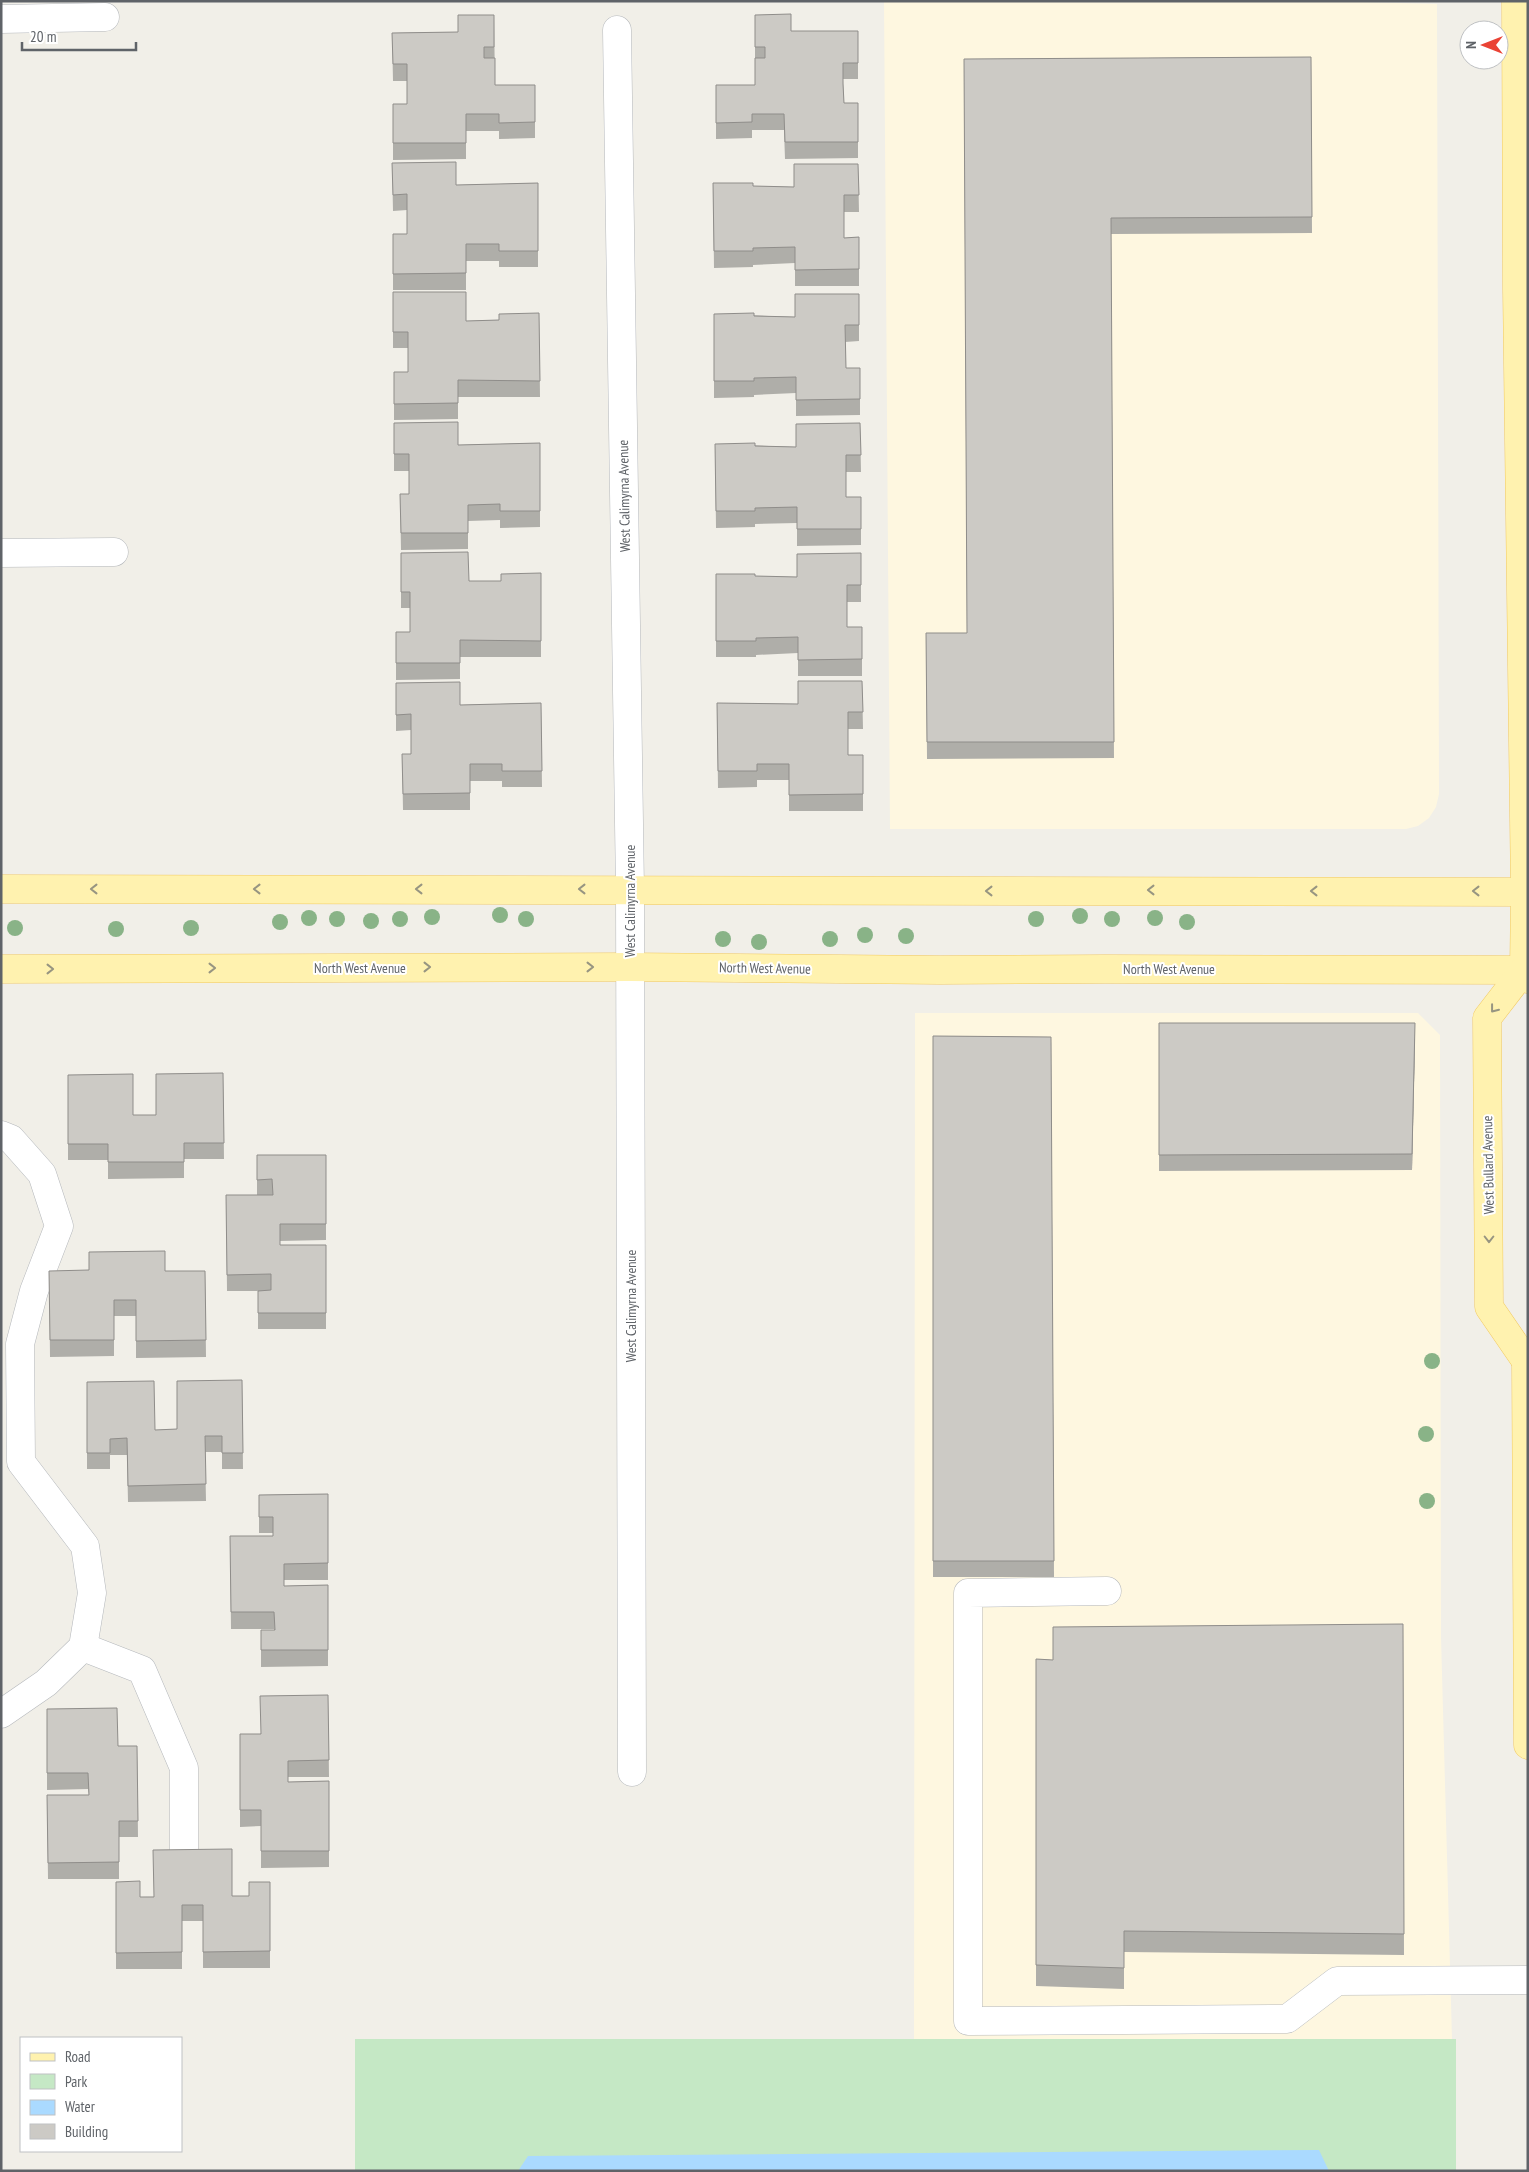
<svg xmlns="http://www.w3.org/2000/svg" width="1529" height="2172" font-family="'PT Sans Narrow',sans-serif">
	<rect width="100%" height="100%" fill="#f1efe8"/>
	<g fill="#fef7e0">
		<path d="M884,1h440l113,3 2,790 -3,13 -7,11 -11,8 -12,3h-516z"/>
		<path d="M915,1013h503l22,22 1,602 11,402h-538z"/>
	</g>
	<rect fill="#c5e8c5" x="355" y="2039" width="1101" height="132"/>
	<path fill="#aadaff" d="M1319,2150l10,21h-811l10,-15z"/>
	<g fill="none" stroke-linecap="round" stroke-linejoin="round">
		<defs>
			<g id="minor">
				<path d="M1,19l104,-2"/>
				<path d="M617,30l13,859 2,883"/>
				<path d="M1,553l113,-1"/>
				<path d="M1,1135l10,4 31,35 17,52 -25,65 -14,53 1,118 64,84 7,47 -9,54 -37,36 -45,31"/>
				<path d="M1107,1591l-139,2v428l319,-2 50,-38 191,-1"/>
				<path d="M83,1647l59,23 42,98v89"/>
			</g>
			<g id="major">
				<path d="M1516,1l1,288 8,603 -1,78 4,9"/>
				<path d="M1,889l1527,3"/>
				<path d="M1,969l629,-2 310,3 165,-1 423,1"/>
				<path d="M1524,970l-37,48 2,289 37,54"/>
				<path d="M1528,1356l-2,5 2,384"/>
			</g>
		</defs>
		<use href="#minor" stroke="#b5b8bc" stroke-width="29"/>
		<use href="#major" stroke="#f2c960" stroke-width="29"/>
		<use href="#minor" stroke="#fff" stroke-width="28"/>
		<use href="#major" stroke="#fff2af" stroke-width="28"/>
	</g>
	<g fill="#89b387">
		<circle cx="500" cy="915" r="8"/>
		<circle cx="1080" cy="916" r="8"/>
		<circle cx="432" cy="917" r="8"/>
		<circle cx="309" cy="918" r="8"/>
		<circle cx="1155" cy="918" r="8"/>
		<circle cx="337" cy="919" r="8"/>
		<circle cx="400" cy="919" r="8"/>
		<circle cx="526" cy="919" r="8"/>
		<circle cx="1036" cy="919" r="8"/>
		<circle cx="1112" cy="919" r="8"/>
		<circle cx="371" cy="921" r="8"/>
		<circle cx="280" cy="922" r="8"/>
		<circle cx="1187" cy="922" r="8"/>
		<circle cx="15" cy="928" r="8"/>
		<circle cx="191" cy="928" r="8"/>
		<circle cx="116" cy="929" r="8"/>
		<circle cx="865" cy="935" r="8"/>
		<circle cx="906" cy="936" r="8"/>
		<circle cx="723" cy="939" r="8"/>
		<circle cx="830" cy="939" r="8"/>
		<circle cx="759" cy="942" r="8"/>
		<circle cx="1432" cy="1361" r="8"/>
		<circle cx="1426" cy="1434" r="8"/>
		<circle cx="1427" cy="1501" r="8"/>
	</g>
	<g fill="#afaea9">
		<path d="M458,15h36l1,70h40v53l-36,1v-8h-33v28l-73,1v-56h14v-23h-14l-1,-48 66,-1z"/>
		<path d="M755,15l36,16h67v48h-15l1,24h14v55l-73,1 -1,-29h-32v8l-36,1v-54h39z"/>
		<path d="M1311,57l1,176 -201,1 3,524 -187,1 -1,-126h41l-3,-574z"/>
		<path d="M392,163l64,22 82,-2v84h-39v-6h-33v29h-73v-56h14v-24l-14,1z"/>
		<path d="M858,164l1,48h-15v26l15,-1v49h-64v-23l-42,2v2l-39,1 -1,-85 40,3 41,1z"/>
		<path d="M393,292l73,29 33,-1 40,-7 1,84h-82v22l-64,1v-48h14v-24h-15z"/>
		<path d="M859,294v47l-14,1 1,26h14v47l-64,1v-23l-42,2v2l-40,1v-84l81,3z"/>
		<path d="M394,423l64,22 82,-2v84l-40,1v-8l-32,1v28l-67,1 -1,-56h9v-23h-15z"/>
		<path d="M860,423l1,49h-15v25h15v48l-64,1v-23l-42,1v3l-39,1 -1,-84 81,3z"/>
		<path d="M401,553l68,28h32l40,-8v84h-81v22l-64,1v-48h14v-24h-9z"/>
		<path d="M861,553v49h-14v25h15v49h-64v-23l-42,2v2h-40v-83l39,2 42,1z"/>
		<path d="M862,681l1,48h-15v26h15v56h-74v-31h-32v7l-39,1 -1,-85 81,1z"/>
		<path d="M396,683l64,22 81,-2 1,84h-40v-6h-32v29h-67l-1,-56h9v-24l-15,1z"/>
		<path d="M1159,1023l256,16 -3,131 -253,1z"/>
		<path d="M933,1036l118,1 3,540h-121z"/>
		<path d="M223,1073l1,86h-40v19l-76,1v-19h-40v-85l65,40h23z"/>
		<path d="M257,1155h69v85l-46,1v4h46v84h-68v-38h-31l-1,-96h31z"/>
		<path d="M49,1271h156l1,86 -70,1v-42h-22v40l-64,1z"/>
		<path d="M242,1380l1,89h-21v-17h-17l1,49 -78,1 -1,-47h-17v14h-23v-87l68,48 22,-1z"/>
		<path d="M328,1494v86h-44v6l44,-1v81l-67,1v-37h13v-1h-43l-1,-93h43v-3h-14v-38z"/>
		<path d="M1403,1624l1,331 -280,-3v37l-88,-3v-327l17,1z"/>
		<path d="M328,1695l1,82h-41v5l41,-1v86l-68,1v-42l-21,1v-39l20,-54z"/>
		<path d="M47,1709l71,37h19l1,91h-19v42h-71l-1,-84h42l-1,-6 -41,1z"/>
		<path d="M116,1882l24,15 109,-1v-14h21v86h-67v-47h-21v48h-66z"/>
	</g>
	<path fill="#8f8d8a" d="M1415,1023v16l-3,131v-16z"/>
	<g fill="#cccac5" stroke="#8f8d8a">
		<path d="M791,14v17h67v32h-15v21l1,19h14v39h-73l-1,-28h-32v8l-36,1v-38h39v-27h10v-11h-10v-32z"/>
		<path d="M458,15h36v32h-10v11h11v27h40v37l-36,1v-9h-33v29h-73v-39h14v-40h-14l-1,-31 66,-1z"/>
		<path d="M1311,57l1,160 -201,1 3,524h-187l-1,-109h41l-3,-574z"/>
		<path d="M456,162v23l82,-2v68h-39v-7h-33v29l-73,1v-40h14v-40l-14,1 -1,-32z"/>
		<path d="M794,164h64l1,31h-15v43l15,-1v32l-64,1v-23l-42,1v3h-39l-1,-68h40v3l41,1z"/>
		<path d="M393,292h73v29l33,-1v-6l40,-1 1,68 -82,-1v23l-64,1v-32h14v-40h-15z"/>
		<path d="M795,294h64v31h-14l1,43h14v31l-64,1v-23l-42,1v3h-40v-67l40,-1v3l41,1z"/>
		<path d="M458,422v23l82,-2v68h-40v-7l-32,1v28h-67l-1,-39h9v-40h-15v-31z"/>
		<path d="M860,423l1,32h-15v42h15v32h-64v-22l-42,1v3h-39l-1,-67 40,-1v3l41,1v-23z"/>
		<path d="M468,552l1,29h32v-7l40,-1v68l-81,-1v23h-64v-31h14v-40h-9v-39z"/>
		<path d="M861,553v32h-14v42h15v32l-64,1v-23l-42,1v3h-40v-67h39v2l42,1v-23z"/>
		<path d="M798,681h64l1,31h-15v43h15v39l-74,1v-31h-32v7h-39l-1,-68 81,1z"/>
		<path d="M460,682v23l81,-2 1,68h-40v-7h-32v29l-67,1 -1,-40h9v-40l-15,1v-32z"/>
		<path d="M1159,1023h256l-3,131 -253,1z"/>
		<path d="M933,1036l118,1 3,524h-121z"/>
		<path d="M223,1073l1,70h-40v19h-76v-18h-40v-69l65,-1v41h23v-41z"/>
		<path d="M257,1155h69v69h-46v21h46v68h-68v-22l13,-1v-16l-44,1 -1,-80h47l-1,-16 -15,1z"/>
		<path d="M165,1251v20h40l1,69 -70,1v-41h-22v40h-64l-1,-69 40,-1v-18z"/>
		<path d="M242,1380l1,73h-21v-17h-17l1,48 -78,2 -1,-48 -17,1v14h-23v-71l67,-1 1,49 22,-1v-48z"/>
		<path d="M328,1494v69l-44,1v22l44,-1v65h-67v-20h14l-1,-18h-43l-1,-76h43v-19h-14v-22z"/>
		<path d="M1403,1624l1,310 -280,-3v37l-88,-3v-306l17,1v-33z"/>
		<path d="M328,1695l1,65 -41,1v21l41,-1v70h-68v-41h-21v-76h21l-1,-38z"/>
		<path d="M117,1708l1,38h19l1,75h-19v41l-71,1 -1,-68h42l-1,-22h-41v-64z"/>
		<path d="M232,1849v47h17v-14h21v69l-67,1v-47h-21v47l-66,1v-71l24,-1v16h14l-1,-47z"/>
	</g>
	<defs><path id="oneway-chevron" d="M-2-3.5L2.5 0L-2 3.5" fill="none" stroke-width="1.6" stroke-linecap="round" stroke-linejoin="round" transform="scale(1.25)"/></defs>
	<g stroke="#979581">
		<use href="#oneway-chevron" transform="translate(94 889) rotate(180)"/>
		<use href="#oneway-chevron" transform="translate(257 889) rotate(180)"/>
		<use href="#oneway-chevron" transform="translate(419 889) rotate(180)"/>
		<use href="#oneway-chevron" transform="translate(582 889) rotate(180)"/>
		<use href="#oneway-chevron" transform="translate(1151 890) rotate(180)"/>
		<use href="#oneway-chevron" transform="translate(989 891) rotate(180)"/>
		<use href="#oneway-chevron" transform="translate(1314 891) rotate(-180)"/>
		<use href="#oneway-chevron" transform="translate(1476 891) rotate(-180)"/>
		<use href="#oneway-chevron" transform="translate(427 967)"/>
		<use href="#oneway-chevron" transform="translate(590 967)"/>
		<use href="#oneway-chevron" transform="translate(212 968)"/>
		<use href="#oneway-chevron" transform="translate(50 969)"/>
		<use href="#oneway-chevron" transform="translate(1494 1009) rotate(128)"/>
		<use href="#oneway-chevron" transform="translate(1489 1239) rotate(90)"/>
	</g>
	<g text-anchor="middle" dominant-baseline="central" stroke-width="4" stroke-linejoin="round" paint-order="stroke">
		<g font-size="14" fill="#5f6368" stroke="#fff">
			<text transform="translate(624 496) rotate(-91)">West Calimyrna Avenue</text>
			<text transform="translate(630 901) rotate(-90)">West Calimyrna Avenue</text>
			<text x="360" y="968">North West Avenue</text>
			<text transform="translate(765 968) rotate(1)">North West Avenue</text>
			<text x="1169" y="969">North West Avenue</text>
			<text transform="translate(1488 1165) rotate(-91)">West Bullard Avenue</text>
			<text transform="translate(631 1306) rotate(-90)">West Calimyrna Avenue</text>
		</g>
	</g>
	<rect width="1529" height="2172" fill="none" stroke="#5f6368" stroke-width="5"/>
	<rect x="20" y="2037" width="162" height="115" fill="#ffffff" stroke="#bfc1c3"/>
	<rect x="30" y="2053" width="25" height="8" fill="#fff2af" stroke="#bfc1c3"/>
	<text x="65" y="2062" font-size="15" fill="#5f6368">Road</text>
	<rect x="30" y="2074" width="25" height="15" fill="#c5e8c5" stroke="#bfc1c3"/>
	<text x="65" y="2087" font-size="15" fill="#5f6368">Park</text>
	<rect x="30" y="2100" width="25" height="15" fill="#aadaff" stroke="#bfc1c3"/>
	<text x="65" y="2112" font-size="15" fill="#5f6368">Water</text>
	<rect x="30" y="2124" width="25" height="15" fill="#cccac5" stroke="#bfc1c3"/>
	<text x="65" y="2137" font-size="15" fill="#5f6368">Building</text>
	<g transform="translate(1484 45) rotate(270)"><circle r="24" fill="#ffffff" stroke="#bfc1c3"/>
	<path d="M0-4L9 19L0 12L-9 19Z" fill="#ea4335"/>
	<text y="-8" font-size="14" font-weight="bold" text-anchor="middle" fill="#5f6368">N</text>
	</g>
	<path d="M22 42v8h114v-8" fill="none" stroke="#5f6368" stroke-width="2.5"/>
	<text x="30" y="42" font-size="15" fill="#5f6368" stroke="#ffffff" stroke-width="4" paint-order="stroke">20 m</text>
</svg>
